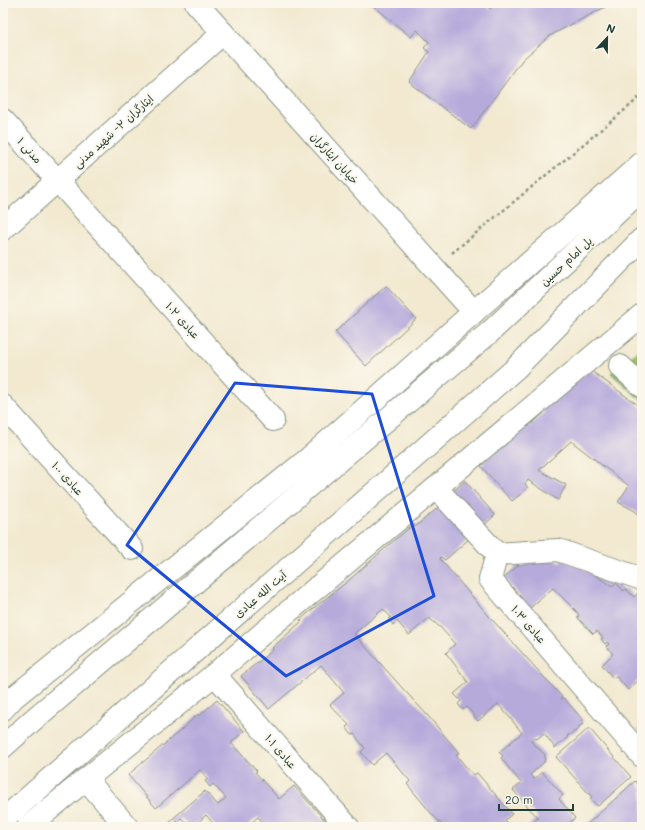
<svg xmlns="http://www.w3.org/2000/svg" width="645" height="830" font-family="Mali,'Playpen Sans Arabic',sans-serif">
	<rect width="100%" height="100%" fill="#fbf7ec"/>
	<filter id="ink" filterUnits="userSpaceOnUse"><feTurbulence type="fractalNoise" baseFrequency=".025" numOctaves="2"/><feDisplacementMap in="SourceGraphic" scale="8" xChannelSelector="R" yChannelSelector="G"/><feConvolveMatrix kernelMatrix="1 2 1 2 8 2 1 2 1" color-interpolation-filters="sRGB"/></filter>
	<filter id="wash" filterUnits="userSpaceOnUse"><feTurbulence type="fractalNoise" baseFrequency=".012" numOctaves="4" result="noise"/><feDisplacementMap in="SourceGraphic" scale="16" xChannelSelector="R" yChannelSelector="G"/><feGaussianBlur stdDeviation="0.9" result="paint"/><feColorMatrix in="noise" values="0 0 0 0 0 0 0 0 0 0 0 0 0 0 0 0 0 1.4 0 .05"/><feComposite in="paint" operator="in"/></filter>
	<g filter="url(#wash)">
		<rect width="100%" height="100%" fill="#f2e9d0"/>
		<path fill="#98c16d" stroke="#5c7f50" d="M642,348v53l-31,-28z"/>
		<g id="blocks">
			<g fill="#b6aadb">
				<path d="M370,3h112l8,6 8,-6h115l-62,32 -28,24 -52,70 -62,-47 20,-30 -5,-4 5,-6 -12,-12 -6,7z"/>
				<path d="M386,286l30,33 -50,47 -31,-34z"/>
				<path d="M590,370l52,38v109l-7,-6 -17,-9 11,-16 -58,-45 -32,29 27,15 -8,15 -30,-20 -3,4 3,4 -16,13 -15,-16 -16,-19 3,-3 -1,-2 13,-9 -1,-1 31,-26 2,2 16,-14 -2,-4z"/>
				<path d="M465,481l30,34 -14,13 -31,-34z"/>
				<path d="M441,505l28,34 -24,21 -4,-3 -1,2 48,56 74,82 -1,1 1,1 2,-1 19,22 -1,2 1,2 -5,3 1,2 -12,7 1,1 -13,11 -11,-15 -7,6 -1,-1 -5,3 14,14 -1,7 -14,13 4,4 8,-7 21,23 -4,4 16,19 -10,9h-38l11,-9 -25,-28 8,-7 -20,-25 2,-2 -4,-4 23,-19 -11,-14 -13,-15 -20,17 -11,-14 -4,3 -5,-6 3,-3 -7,-7 14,-12 -22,-29 9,-9 -14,-16 -12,-10 -20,17 -12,-14 -4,4 -4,-6 2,-2 -8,-8 -29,25 50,56 25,27 30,36 -3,2 17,20 4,-2 35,41 -7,6 7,7h-68l-13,-14 -24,-29 3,-3 -24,-28 -14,12 -11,-13 4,-4 -11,-14 -2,1 -6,-8 3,-2 -19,-20 14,-12 -23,-28 -52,44 -28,-33 32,-26 -1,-2 30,-27 -2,-1 15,-13 33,-26 43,-38 23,-19 1,3z"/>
				<path d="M526,558h24l10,5 3,-3 25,11 24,15 4,-3 8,8 2,-2 8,8 4,-4 4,4v80l-14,13 -12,-14 -3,2 -11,-13 11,-11 -7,-8 3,-2 -2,-2 -2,2 -4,-5 2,-1 -6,-7 -4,3 -16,-17 2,-1 -2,-4 -24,-24 -23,20 -26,-30z"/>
				<path d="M217,700l27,31 -13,12 26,28 -2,1 24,27 15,-13 37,41h-64l-9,-10 -12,10h-25v-1l-5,1 -10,-12 -13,12h-11l5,-4 -6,-5 -7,7 -4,-4 35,-30 13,14 8,-7 -13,-14 -3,3 -5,-6 3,-2 -8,-9 -44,38 -28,-33 53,-45 17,-16 1,2z"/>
				<path d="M642,726v8l-4,-5z"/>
				<path d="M589,728l42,49 -33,29 -8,-7 2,-2 -1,-1 -35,-39z"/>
				<path d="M635,781l7,8v38h-58z"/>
			</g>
		</g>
	</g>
	<g filter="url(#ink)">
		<use href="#blocks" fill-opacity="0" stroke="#889382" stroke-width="1"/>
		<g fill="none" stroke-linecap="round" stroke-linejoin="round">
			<defs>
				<g id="street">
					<path d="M3,120l270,300"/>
					<path d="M3,229l220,-196"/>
					<path d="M620,366l22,20"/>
					<path d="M3,406l129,143"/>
					<path d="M436,488l61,66"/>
					<path d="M497,554l-7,25 152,177"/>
					<path d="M497,554l61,-4 84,29"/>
					<path d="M215,675l133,152"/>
					<path d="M86,779l41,48"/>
				</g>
				<path id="secondary" d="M196,3l278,309"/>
				<g id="primary">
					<path d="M3,709l10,-11 295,-239 334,-296"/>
					<path d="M3,747l30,-27 457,-388 152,-143"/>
					<path d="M3,820l513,-452 126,-129"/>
					<path d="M28,827c79,-66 159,-128 236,-195l378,-317"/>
				</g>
			</defs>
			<use href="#street" stroke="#889382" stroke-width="24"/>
			<use href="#secondary" stroke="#889382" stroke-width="24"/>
			<use href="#primary" stroke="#889382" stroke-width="24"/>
			<path stroke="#889382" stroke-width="2.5" stroke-dasharray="3 3" stroke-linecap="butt" d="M452,253l180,-149 10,-10"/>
			<use href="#street" stroke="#fff" stroke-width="22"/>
			<use href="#secondary" stroke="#fff" stroke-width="22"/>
			<use href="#primary" stroke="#fff" stroke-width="22"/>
		</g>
	</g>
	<path fill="none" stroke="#1d4ed8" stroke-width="3" stroke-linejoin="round" d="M235,383l137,11 62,202 -148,80 -159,-131z"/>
	<g text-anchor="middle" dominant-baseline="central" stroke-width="4" stroke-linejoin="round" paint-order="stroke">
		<g font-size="11" fill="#1f3d34" stroke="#fbf7ec">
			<text transform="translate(113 131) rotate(-42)">ایثارگران ۲- شهید مدنی</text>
			<text transform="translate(30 150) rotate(48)">مدنی ۱</text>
			<text transform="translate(335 158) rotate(48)">خیابان ایثارگران</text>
			<text transform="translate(566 261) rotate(-43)">پل امام حسین</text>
			<text transform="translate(183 320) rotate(48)">عبادی ۱۰۲</text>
			<text transform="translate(68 478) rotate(48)">عبادی ۱۰۰</text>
			<text transform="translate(260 594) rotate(-41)">آیت الله عبادی</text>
			<text transform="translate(529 624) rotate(49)">عبادی ۱۰۳</text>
			<text transform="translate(281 751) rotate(49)">عبادی ۱۰۱</text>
		</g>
	</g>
	<rect width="645" height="830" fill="none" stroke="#fbf7ec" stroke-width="16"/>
	<g transform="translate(607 38) rotate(22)" stroke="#fbf7ec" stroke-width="3" paint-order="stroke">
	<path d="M0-3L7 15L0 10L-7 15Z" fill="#1f3d34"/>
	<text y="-6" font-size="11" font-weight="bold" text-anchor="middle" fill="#1f3d34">N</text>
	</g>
	<path d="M499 804v6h74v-6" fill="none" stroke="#1f3d34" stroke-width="2"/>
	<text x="505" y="804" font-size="12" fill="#1f3d34" stroke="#fbf7ec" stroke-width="3" paint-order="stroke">20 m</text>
</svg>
